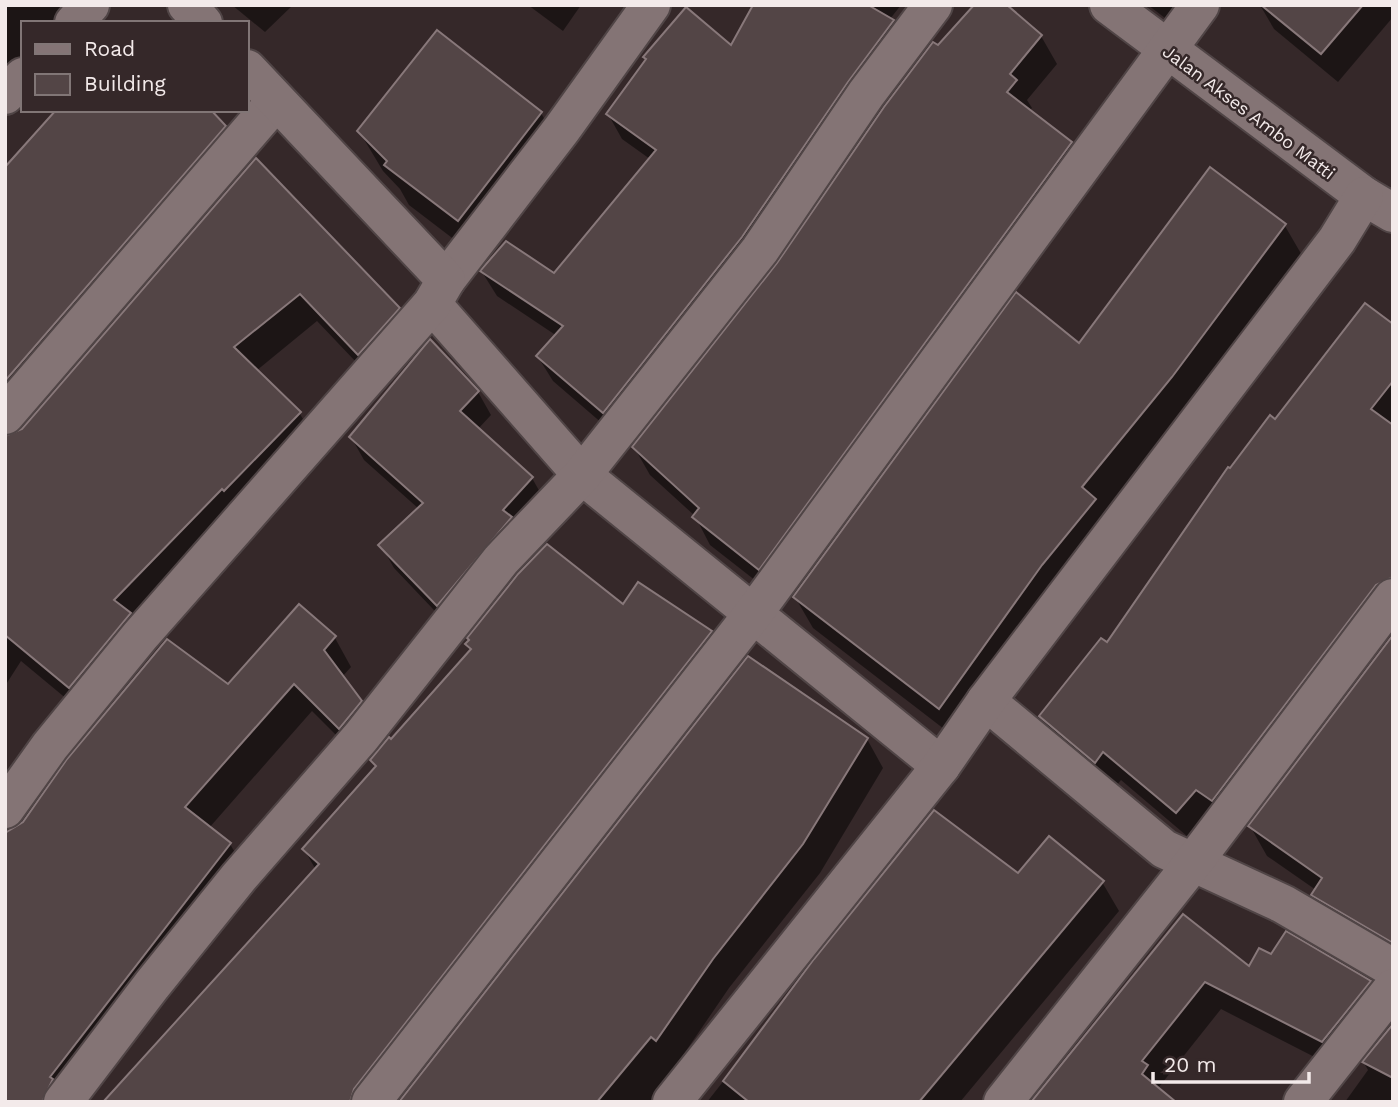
<svg xmlns="http://www.w3.org/2000/svg" width="1398" height="1107" font-family="'Work Sans',sans-serif">
	<rect width="100%" height="100%" fill="#352829"/>
	<g fill="#0007">
		<path d="M5,5h86l-3,18h-65v62l-18,13z"/>
		<path d="M232,5h61l-28,27z"/>
		<path d="M528,5h53l-18,26z"/>
		<path d="M755,5h146l-11,14 17,27 -289,391 -65,-56 -15,-24 19,-21 -60,-40 -15,-24 73,3 95,-116 -28,-20 -14,-25 123,-66z"/>
		<path d="M1004,5l37,31 16,28 -30,36 5,8 -3,3 42,33 16,27 -312,425 -65,-51 -15,-29 -45,-41 -16,-28 145,-182 160,-218z"/>
		<path d="M1148,5h41l-15,20z"/>
		<path d="M1260,5h133v12l-55,65 -64,-53z"/>
		<path d="M541,113l23,40 -83,107 -72,-55 -9,-16 -17,-18 -24,-40z"/>
		<path d="M224,127l17,28 -236,272v-227z"/>
		<path d="M256,160l141,150 17,28 -39,44 -58,-61 -61,50 44,43 16,27 -230,274 -65,-54 -16,25v-248l18,-7z"/>
		<path d="M1210,169l75,57 18,31 -114,152 -86,104 10,18 -156,208 -144,-111 -18,-31 284,-252z"/>
		<path d="M1393,326v288l-199,228 -73,-62 -9,11 -54,-45 -17,-30 66,-71 123,-175 45,-49z"/>
		<path d="M478,392l13,23 -13,14 54,49 13,23 -94,127 -57,-60 -13,-23 38,-36 -55,-49 -13,-23z"/>
		<path d="M623,607l87,26 17,29 -344,440h-277l210,-232 -12,-21 73,-81 -5,-8 99,-109 -3,-6z"/>
		<path d="M335,638l16,29 -9,10 35,54 -20,25 -45,-45 -103,117 21,16 17,29 -177,229h-65v-270l9,-1 214,-145z"/>
		<path d="M1393,638v323l-63,-37 -17,-29 3,-5 -49,-34 -17,-30z"/>
		<path d="M867,739l16,29 -63,105 -91,115 -78,114h-250z"/>
		<path d="M934,813l84,62 84,7 17,29 -159,191h-253z"/>
		<path d="M1183,916l67,53 21,-13 99,26 15,27 -47,60 -117,-60 -62,78 3,5 -128,10z"/>
		<path d="M1393,1026v76h-48l23,-32 -4,-7z"/>
	</g>
	<g fill="#534546" stroke="#88787a" stroke-width="2">
		<path d="M753,5h115l26,15 -46,62 -106,155 -139,176 -67,-57 27,-30 -83,-55 26,-30 48,32 102,-123 -50,-36 40,-55 -3,-2 43,-50 45,38z"/>
		<path d="M974,5h33l35,30 -32,39 7,6 -10,12 65,50 -313,428 -67,-53 7,-9 -67,-61 145,-184 107,-156 49,-65 5,3z"/>
		<path d="M1261,5h102l-42,49z"/>
		<path d="M437,30l105,82 -84,109 -74,-56 3,-4 -30,-30z"/>
		<path d="M56,110h155l15,16 -221,255v-214z"/>
		<path d="M256,158l144,150 -42,47 -58,-61 -66,53 67,65 -77,79 -2,-2 -108,111 17,13 -62,75 -64,-53v-199l17,-7z"/>
		<path d="M1210,167l76,57 -114,153 -90,110 14,12 -54,66 -103,144 -146,-112 223,-305 63,51z"/>
		<path d="M1365,303l28,21v57l-22,28 22,16v152l-17,8 -164,216 -16,-11 -20,23 -73,-61 -8,11 -56,-47 62,-78 6,4 121,-175 2,1 40,-53 5,4z"/>
		<path d="M430,339l49,52 -19,20 73,66 -30,33 9,7 -75,89 -59,-61 45,-42 -74,-66z"/>
		<path d="M547,544l76,60 15,-22 74,49 -358,458 -4,13h-247l216,-238 -17,-15 74,-83 -6,-6 19,-23 2,2 80,-90 -6,-5 4,-4 -2,-2 51,-64z"/>
		<path d="M299,604l37,32 -12,14 38,51 -23,28 -45,-45 -109,123 46,36 -181,234 3,2 -11,23h-37v-269l18,-11 44,-63 100,-120 61,45z"/>
		<path d="M1393,635v308l-82,-48 11,-17 -74,-52z"/>
		<path d="M748,656l120,82 -65,106 -90,115 -57,82 -5,-4 -54,65h-198z"/>
		<path d="M934,810l84,63 31,-37 55,45 -185,221h-170l-26,-21 91,-122z"/>
		<path d="M1183,914l66,52 10,-18 12,6 15,-23 85,50 -49,61 -117,-60 -63,79 6,4 -6,9 34,28h-145z"/>
		<path d="M1393,1024v54l-31,-16z"/>
	</g>
	<g fill="none" stroke-linecap="round" stroke-linejoin="round">
		<defs>
			<g id="minor">
				<path d="M187,5l16,18"/>
				<path d="M1109,5l255,191 29,17"/>
				<path d="M74,23l16,-18"/>
				<path d="M5,95l18,-18"/>
				<path d="M446,280l116,-151 89,-124"/>
				<path d="M432,304l150,171 359,291"/>
				<path d="M5,415l271,-314"/>
				<path d="M986,701l178,148 119,55 110,64"/>
				<path d="M5,809l45,-63 90,-110 292,-332 14,-24 -199,-211"/>
				<path d="M63,1102l89,-117 87,-108 122,-140 140,-177 81,-85 178,-225 106,-156 67,-89"/>
				<path d="M371,1102l382,-488 447,-609"/>
				<path d="M672,1102l269,-336 45,-65 351,-461 27,-44"/>
				<path d="M1003,1102l189,-238 201,-266"/>
				<path d="M1303,1102l90,-114"/>
			</g>
		</defs>
		<use href="#minor" stroke="#504546" stroke-width="42"/>
		<use href="#minor" stroke="#847475" stroke-width="38"/>
	</g>
	<g text-anchor="middle" dominant-baseline="central" stroke-width="5" stroke-linejoin="round" paint-order="stroke">
		<g font-size="18" fill="#f3eaea" stroke="#352829">
			<text transform="translate(1249 112) rotate(37)">Jalan Akses Ambo Matti</text>
		</g>
	</g>
	<rect width="1398" height="1107" fill="none" stroke="#f3eaea" stroke-width="14"/>
	<rect x="21" y="21" width="228" height="91" fill="#352829" stroke="#817676" stroke-width="2"/>
	<rect x="35" y="44" width="35" height="10" fill="#847475" stroke="#817676" stroke-width="2"/>
	<text x="84" y="56" font-size="21" fill="#f3eaea">Road</text>
	<rect x="35" y="74" width="35" height="21" fill="#534546" stroke="#817676" stroke-width="2"/>
	<text x="84" y="91" font-size="21" fill="#f3eaea">Building</text>
	<path d="M1153 1072v10h156v-10" fill="none" stroke="#f3eaea" stroke-width="3.5"/>
	<text x="1164" y="1072" font-size="21" fill="#f3eaea" stroke="#352829" stroke-width="5" paint-order="stroke">20 m</text>
</svg>
